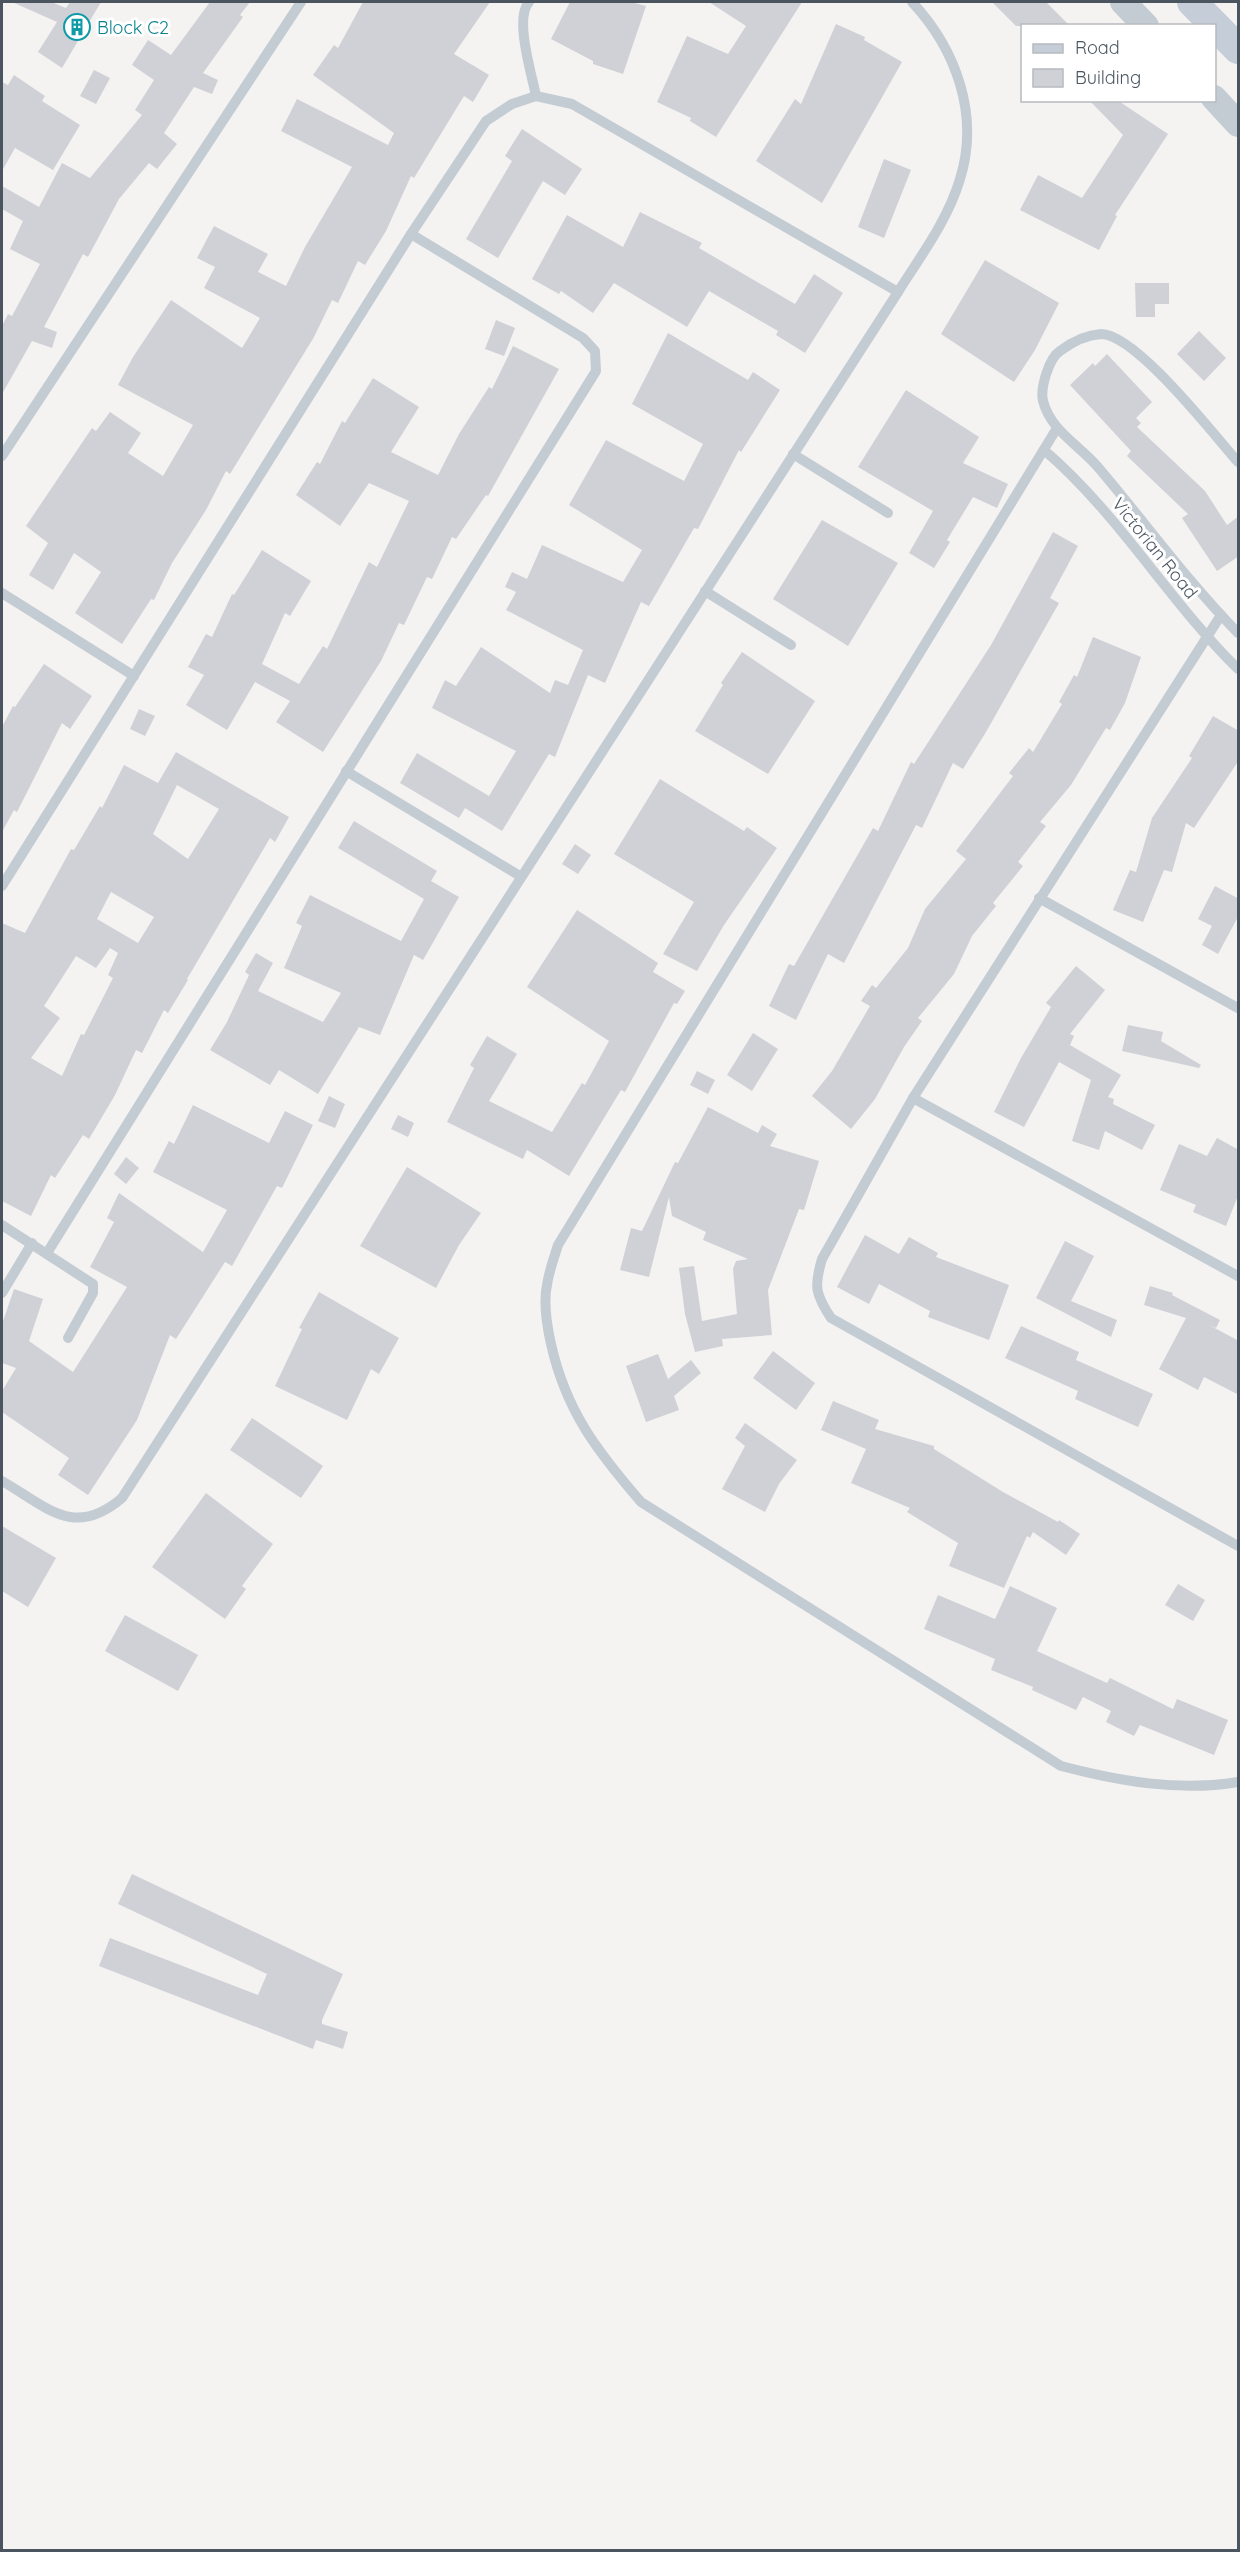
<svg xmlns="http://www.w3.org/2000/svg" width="1240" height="2552" font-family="Quicksand,sans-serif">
	<rect width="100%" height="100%" fill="#f4f3f2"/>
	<g fill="#cfd1d6" fill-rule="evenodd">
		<path d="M12,2h39l15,6 4,-6h31l-39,66 -24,-16 19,-30z"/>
		<path d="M210,2h40l-10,13 3,2 -40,56 15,7 -6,14 -18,-7 -30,46 13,11 -20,25 -8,-6 -30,36 -31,58 -5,-3 -39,73 13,5 -5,16 -20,-7 -30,53v-68l6,-12 4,2 28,-52 -30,-15 13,-28 -21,-12v-23l37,21 23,-44 28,15 52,-63 -7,-5 19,-30 -22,-15 16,-25 23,15z"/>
		<path d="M363,2h127l-36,52 35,21 -16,27 -9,-6 -50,82 -3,-2 -25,55 -21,34 -7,-4 -20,42 -6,-3 -18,37 -84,137 -4,-3 -20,39 -34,53 -18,37 -3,-1 -29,45 -47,-31 26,-41 -27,-19 -21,37 -24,-15 19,-32 -22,-17 66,-98 4,3 14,-19 31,21 -13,20 35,23 30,-51 -75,-40 15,-28 38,-57 71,48 18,-30 -56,-30 11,-21 -18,-9 17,-32 54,28 -10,18 28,14 19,-39 47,-80 -71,-36 16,-32 91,46 6,-12 -81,-58 21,-30 4,3z"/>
		<path d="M570,2h61l15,4 -23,68 -30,-10v-3l-42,-22z"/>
		<path d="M709,2h93l-86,135 -26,-16 1,-3 -34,-16 30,-66 41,18 18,-28z"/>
		<path d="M992,2h54l24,24h-54z"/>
		<path d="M836,24l29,13 -1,3 38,22 -80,141 -66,-42 39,-62 6,5z"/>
		<path d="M94,70l16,8 -14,26 -16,-8z"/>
		<path d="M14,75l31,21 -3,5 38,24 -27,45 -38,-22 -13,23v-89l6,3z"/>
		<path d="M1089,100h28l51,34 -53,81 2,1 -18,34 -79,-40 18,-35 44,23 41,-63z"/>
		<path d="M522,129l60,40 -17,26 -22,-14 -45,77 -32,-19 46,-78 -7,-5z"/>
		<path d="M884,159l27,11 -27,68 -26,-11z"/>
		<path d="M640,212l62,31 -3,5 96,56 19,-30 29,19 -38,60 -29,-18 2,-4 -69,-40 -22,36 -73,-44 -21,30 -32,-22 -2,3 -27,-15 35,-64 56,32z"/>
		<path d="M985,260l74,43 -24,47 -21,32 -73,-48z"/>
		<path d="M1135,283h34v21h-14v13h-19z"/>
		<path d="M496,320l19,8 -11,28 -19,-7z"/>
		<path d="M1199,331l27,27 -22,23 -27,-27z"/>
		<path d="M668,333l80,47 5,-8 27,18 -39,62 -2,-2 -41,79 -4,-1 -45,78 -8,-4 -36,81 -17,-8 -33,82 -6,-3 -47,77 -37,-23 -6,10 -59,-35 17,-30 72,43 27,-45 -84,-43 13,-28 11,6 25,-39 69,46 5,-13 13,5 15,-35 -77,-40 10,-18 -11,-5 7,-15 15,7 15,-34 81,37 19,-32 -73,-45 37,-65 78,41 19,-37 -71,-40z"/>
		<path d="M513,346l46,23 -71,127 -2,-1 -30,44 -4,-2 -20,42 -5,-2 -23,48 -5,-2 -18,38 -58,91 -47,-30 14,-21 -35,-19 -28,48 -41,-25 18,-30 -16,-8 18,-33 6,3 20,-43 2,1 28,-45 49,31 -21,35 -5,-3 -23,51 37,20 24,-38 4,3 42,-87 8,5 32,-66 -40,-18 -29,43 -44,-31 21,-33 3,2 22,-43 3,2 28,-45 46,29 -28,45 47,23 21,-41 30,-47 3,2z"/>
		<path d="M1107,354l45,48 -16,16 5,5 -4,4 68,64 22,34 12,-9v40l-22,15 -35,-53 6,-4 -61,-58 4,-5 -61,-66 23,-22 2,3z"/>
		<path d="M906,390l73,47 -16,26 45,21 -11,24 -24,-11 -26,43 3,2 -16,26 -25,-15 24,-42 -75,-44z"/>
		<path d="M822,520l76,43 -50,83 -75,-47z"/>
		<path d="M1053,532l25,14 -28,52 9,5 -73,129 -23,37 -10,-6 -31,65 -6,-3 -72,138 -16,-9 -32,66 -27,-14 20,-42 5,2 79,-138 5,3 33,-69 3,2 77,-119z"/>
		<path d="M1093,637l48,20 -16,46 -15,27 -4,-2 -35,57 -31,37 6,4 -28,36 5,4 -30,37 3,3 -24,30 -18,38 -36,44 4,3 -18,26 -29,52 -24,30 -39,-33 20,-25 38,-65 -9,-5 11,-16 4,3 32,-40 17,-39 41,-50 -10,-8 57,-75 -4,-3 20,-25 4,4 29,-48 -3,-2 15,-27 3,2z"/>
		<path d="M742,652l73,49 -47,73 -73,-43 28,-46 -2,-2z"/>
		<path d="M44,664l48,32 -22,33 -8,-6 -45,89 -3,-2 -12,22v-105l11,-21 2,1z"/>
		<path d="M139,709l16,7 -10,20 -15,-7z"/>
		<path d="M1213,716l26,15v29l-45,68 -8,-5 -14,49 -8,-2 -21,52 -30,-12 17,-40 6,2 16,-54 40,-60 -3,-2z"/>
		<path d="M176,752l113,65 -14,25 -5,-4 -83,141 1,1 -20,33 -4,-3 -22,43 -6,-3 -21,45 -26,44 -6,-4 -28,43 -4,-3 -20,41 -29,-15v-278l23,10 46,-84 3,1 26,-44 2,2 22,-43 34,18zM177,785l42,24 -31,50 -35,-25zM111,892l43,25 -16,26 -41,-24zM110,948l8,5 -10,22 5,3 -29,57 -3,-1 -19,42 -31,-18 29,-40 -16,-12 32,-50 20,12z"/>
		<path d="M660,779l84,52 3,-4 30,21 -53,77 -27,46 -34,-17 31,-52 -80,-48z"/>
		<path d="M354,821l83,50 -6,10 28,16 -36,63 -9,-5 -34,80 -21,-8 -41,67 -39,-24 -9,15 -60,-35 17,-28 22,-47 -4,-3 11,-19 17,10 -15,28 65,31 18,-29 -57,-25 18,-42 -6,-3 14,-28 91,46 23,-42 -86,-51z"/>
		<path d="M575,844l16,11 -13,19 -16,-10z"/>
		<path d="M1215,886l24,13v16l-21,39 -16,-9 10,-19 -14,-7z"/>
		<path d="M577,910l81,53 -5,9 32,19 -8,13 -3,-1 -49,89 -4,-2 -52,86 -42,-26 -4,9 -76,-37 27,-54 -4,-3 17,-29 30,18 -28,47 63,31 30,-49 3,2 24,-44 -82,-54z"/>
		<path d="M1076,966l29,24 -35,44 4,2 -4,9 51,30 -13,22 6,2 -1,5 42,21 -13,25 -37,-19 -6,19 -27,-9 19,-61 -32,-18 -35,65 -30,-15 27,-54 30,-51 -5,-4z"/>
		<path d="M1128,1025l35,7 -2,9 40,24 -2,3 -77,-17z"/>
		<path d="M753,1033l25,16 -26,42 -25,-16z"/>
		<path d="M697,1071l18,9 -7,14 -18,-9z"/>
		<path d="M329,1096l16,8 -10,24 -17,-7z"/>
		<path d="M193,1105l76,38 16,-32 28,14 -31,63 -5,-2 -45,80 -7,-4 -49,77 -6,-4 -33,85 -49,75 -30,-20 11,-17 -67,-46v-21l14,-23 -14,-5v-39l12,-35 29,10 -14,42 44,31 54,-85 -37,-20 24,-45 -7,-4 12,-25 84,59 24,-42 -74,-38 16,-31 5,3z"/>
		<path d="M708,1107l50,26 4,-8 15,9 -7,12 49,15 -15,49 -5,-1 -31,81 4,45 -50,4 1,7 -28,6 -10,-38 -6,-46 15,-2 8,55 35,-7 -4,-45 3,-8 12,-2 -45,-19 3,-8 -34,-16 -3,-19 -20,80 -29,-7 11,-42 11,3 33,-69 3,1z"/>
		<path d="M398,1115l16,8 -6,14 -17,-8z"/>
		<path d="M1217,1138l22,12v43l-13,33 -33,-14 3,-7 -36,-15 19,-46 28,12z"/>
		<path d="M126,1157l13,11 -13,16 -12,-10z"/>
		<path d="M407,1167l74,46 -22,32 -23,43 -76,-42z"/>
		<path d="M865,1235l34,19 10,-17 29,16 -2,4 73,28 -20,55 -61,-23 2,-6 -51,-27 -10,20 -32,-17z"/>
		<path d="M1065,1241l29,15 -23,45 46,19 -6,17 -75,-39z"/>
		<path d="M1150,1286l23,7 -1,2 48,25 -4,8 -7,-3 30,16v54l-35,-18 -6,13 -39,-21 27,-51 -42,-13z"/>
		<path d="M319,1292l80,46 -20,36 -8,-5 -24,51 -72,-34 27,-57 -3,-1z"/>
		<path d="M1021,1326l58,26 -3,8 77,34 -15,33 -63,-28 3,-8 -73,-33z"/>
		<path d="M773,1351l42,32 -19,27 -43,-32z"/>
		<path d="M658,1354l10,25 23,-19 10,13 -27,23 5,14 -33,12 -20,-56z"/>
		<path d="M833,1401l46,19 -4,9 59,17v3l69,43 55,30 1,-2 21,14 -14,21 -33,-23 -3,6 -3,-2 -23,52 -55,-22 9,-23 -51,-31 3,-4 -59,-25 15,-34 -45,-19z"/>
		<path d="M252,1418l71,48 -22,32 -71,-48z"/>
		<path d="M745,1423l52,37 -18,24 -14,28 -43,-23 23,-43 -10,-8z"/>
		<path d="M206,1493l67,51 -31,42 4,3 -21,30 -73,-52z"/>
		<path d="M2,1526l54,32 -28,49 -26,-16z"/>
		<path d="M1178,1584l27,16 -12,21 -28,-16z"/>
		<path d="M1010,1586l47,22 -20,43 70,32 3,-5 63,31 4,-10 51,21 -14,35 -74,-30 -6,11 -28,-14 5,-11 -28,-14 -7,13 -44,-20 1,-3 -42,-17 4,-11 -71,-30 14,-34 57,24z"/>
		<path d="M125,1615l73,40 -20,36 -73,-40z"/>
		<path d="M132,1874l211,100 -21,46v4l26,8 -5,17 -27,-9 -3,9 -214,-83 11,-28 148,57 9,-21 -149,-70z"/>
	</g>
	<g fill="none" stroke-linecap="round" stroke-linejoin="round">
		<g stroke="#c4ccd3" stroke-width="10">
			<path d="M529,2c-15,16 3,73 7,94"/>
			<path d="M1057,428l-499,817c-4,13 -9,26 -11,40 -4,18 0,41 4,59 15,67 46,107 90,158l420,264c58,15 118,26 177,16"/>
			<path d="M1044,450c74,63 124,150 194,219"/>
			<path d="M793,454l95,59"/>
			<path d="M2,456l299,-454"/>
			<path d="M1238,462c-24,-27 -102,-128 -137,-128 -16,1 -29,8 -41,17 -11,7 -20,37 -17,50 8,30 35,43 54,65 47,55 90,115 141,167"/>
			<path d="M705,591l86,54"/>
			<path d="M2,593l132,83"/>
			<path d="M1221,615l-308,483 -91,161c-8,27 -7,35 9,59l407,228"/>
			<path d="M346,771l174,105"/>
			<path d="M2,886l409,-652 75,-113 26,-17 24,-8 36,8 326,188"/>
			<path d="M1039,898l199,110"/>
			<path d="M913,1098l325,178"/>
			<path d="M2,1225l91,59v9l-25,45"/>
			<path d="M47,1253l549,-882 -1,-20 -12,-13 -172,-104"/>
			<path d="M2,1293l30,-50"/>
			<path d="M2,1481c45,26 72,58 120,17l776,-1206c22,-35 50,-72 62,-113 20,-64 -4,-130 -48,-177"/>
		</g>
		<g stroke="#c4ccd3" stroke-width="26">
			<path d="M1123,2l23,24"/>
			<path d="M1214,98l24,26"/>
		</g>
		<path stroke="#c4cdd8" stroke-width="30" d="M1192,2l46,47"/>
	</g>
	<defs>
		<symbol id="building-ring" viewBox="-11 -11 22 22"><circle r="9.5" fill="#fff" stroke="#0f9aa8" stroke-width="1.5"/><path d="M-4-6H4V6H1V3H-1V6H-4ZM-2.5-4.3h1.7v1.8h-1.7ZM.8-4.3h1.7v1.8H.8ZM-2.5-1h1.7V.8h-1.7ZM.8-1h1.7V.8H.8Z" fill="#0f9aa8"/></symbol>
	</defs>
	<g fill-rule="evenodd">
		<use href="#building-ring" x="62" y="12" width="30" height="30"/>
	</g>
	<g text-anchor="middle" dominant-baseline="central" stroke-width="6" stroke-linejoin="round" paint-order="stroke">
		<g font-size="18" fill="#0d838f" stroke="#fff" text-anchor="start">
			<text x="97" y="27">Block C2</text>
		</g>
		<g font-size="18" fill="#4a5560" stroke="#fff">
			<text transform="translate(1155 548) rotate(51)">Victorian Road</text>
		</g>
	</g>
	<rect width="1240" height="2552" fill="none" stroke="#4a5560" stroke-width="6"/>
	<rect x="1021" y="24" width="195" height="78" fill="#ffffff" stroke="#b7bbbf" stroke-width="1.5"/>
	<rect x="1033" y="44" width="30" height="9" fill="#c4cdd8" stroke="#b7bbbf" stroke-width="1.5"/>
	<text x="1075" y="54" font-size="18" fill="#4a5560">Road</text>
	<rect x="1033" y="69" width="30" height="18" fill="#cfd1d6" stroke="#b7bbbf" stroke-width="1.5"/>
	<text x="1075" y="84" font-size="18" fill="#4a5560">Building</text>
</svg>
